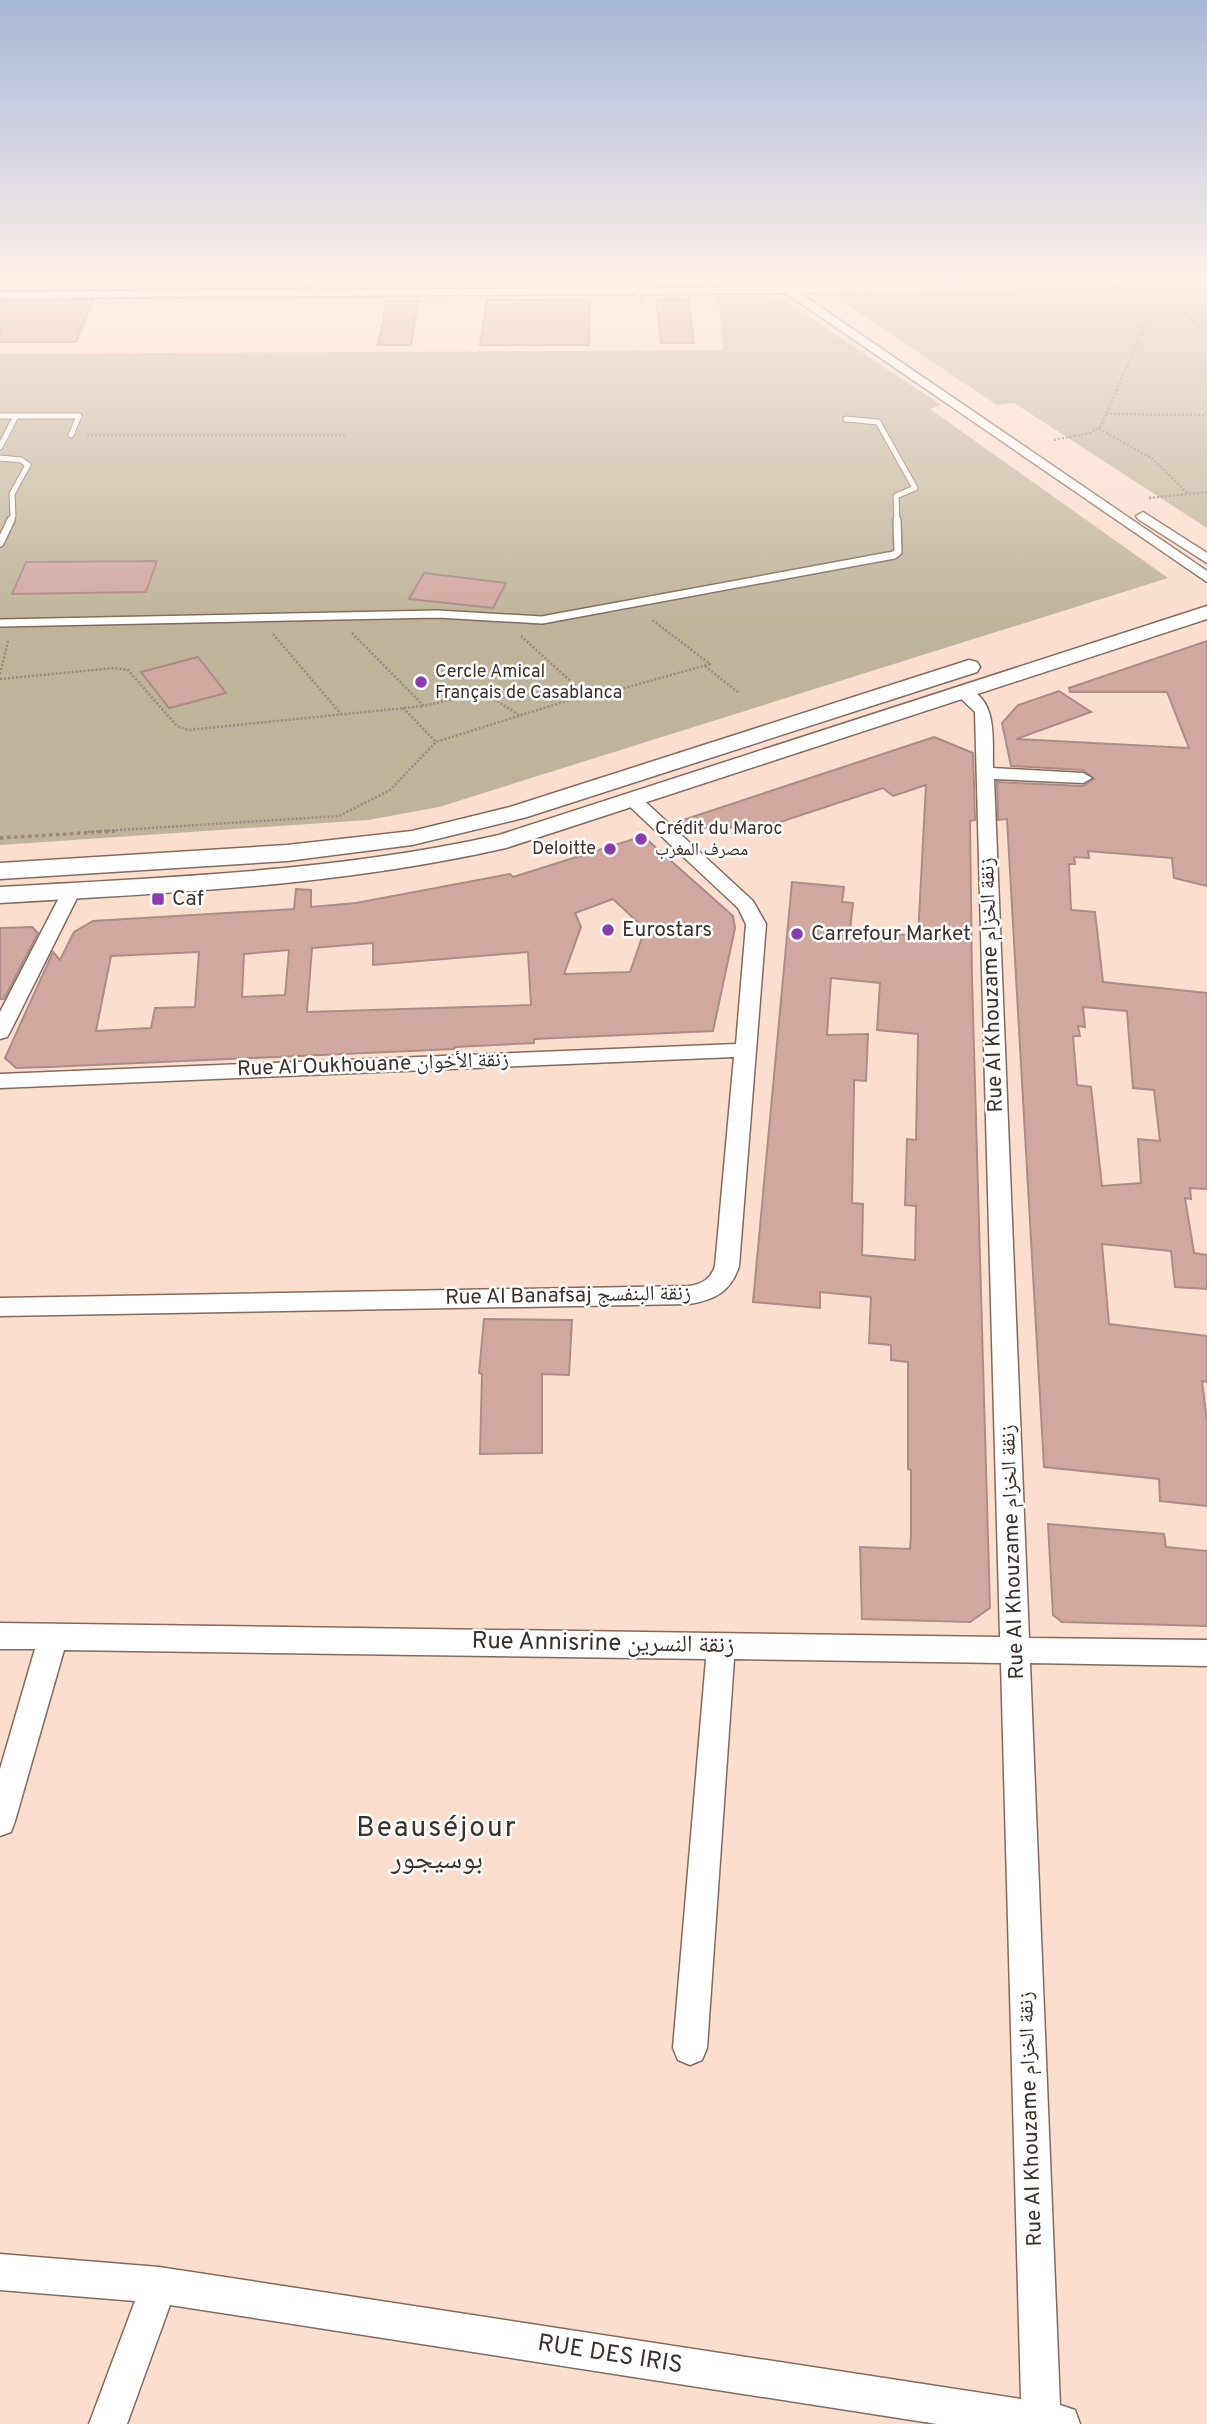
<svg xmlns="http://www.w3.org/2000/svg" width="1207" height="2424" font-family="Overpass,'Noto Naskh Arabic',sans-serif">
	<rect width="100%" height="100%" fill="#fbdece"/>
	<g fill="#beb49a">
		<path d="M817,281h390v247l-193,-125 -17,2 -178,-119z"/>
		<path d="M718,296h51l18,6 154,103 -11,4 238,169 -729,229 -71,13 -368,25v-491l723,-4z"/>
	</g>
	<g fill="#d1a8a0" stroke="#ab8c87" stroke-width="2" fill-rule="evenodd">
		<path d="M656,299h32l6,44h-33z"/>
		<path d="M93,300l-17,42h-76v-41z"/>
		<path d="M487,300h103l-1,45h-109z"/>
		<path d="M387,301h31l-7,44h-33z"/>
		<path d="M157,561l-11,31 -134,2 14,-32z"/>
		<path d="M424,573l82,10 -13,25 -84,-9z"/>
		<path d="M1207,641v245l-33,-8 -2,-20 -84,-7 1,7 -15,-1 1,7h-6l2,46 24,2 8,70 104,11v196l-17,-1 1,11 -6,-1 9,55 13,2v34l-32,-2 -4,-36 -69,-7 7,80 98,12v46l-5,-1 5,41v84l-47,-5 -1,-22 -115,-12 -37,-648 -9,1 -1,-38 86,4 11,-7 -11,-9 -72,-4 -9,-43 16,-18 41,-14 32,21 -75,27 173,9 -22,-56h-97l-1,-4zM1083,1007l44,4 6,77 21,2 6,51 -22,-2 3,44 -39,3 -11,-99 -14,-2 -4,-49h7l-2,-10 7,1z"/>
		<path d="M198,657l28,36 -57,15 -28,-36z"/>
		<path d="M934,737l39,16 2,67 -5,1 2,158 18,629 -20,14 -108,-3 -2,-72 50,2 1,-13v-66l-3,-1v-107l-17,-2v-15l-22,-2 2,-46 -51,-5v16l-67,-6 39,-420 52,5 -2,15 11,1 -3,27 68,6 8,-151 -33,11 -10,-8 -118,39 -87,1 -4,-5zM831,978l49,5 -3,47 41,4 -2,106 -9,-1 -2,66 11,1 -1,54 -53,-5 1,-51 -11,-1 2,-114v-9l12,1 2,-47 -41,1z"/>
		<path d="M643,836l90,80 2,12 -22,103 -179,8v4l-79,4 -1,2 -405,18 -33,1 -11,-10 48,-106 7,8 14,-28 19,-11 201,-12 2,-20 15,1v17l45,-4 154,-29 3,3zM613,899l32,30 -15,43 -66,2 17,-47 -6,-14zM373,943v22l155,-13 3,53 -224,7 5,-64zM289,950l-4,45 -43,2 2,-43zM199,952l-4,55 -40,1 -4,20 -55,3 15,-75z"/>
		<path d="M32,927l6,6 -34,66h-4v-71z"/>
		<path d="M484,1319l88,1 -3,55 -27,-1v79l-62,1 2,-80 -3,-1z"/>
		<path d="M1048,1524l116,10 2,13 41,4v75l-145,-4 -9,-7z"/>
	</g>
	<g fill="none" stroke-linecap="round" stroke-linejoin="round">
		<defs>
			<g id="service-far1">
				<path d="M810,290l208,-2"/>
				<path d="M637,292l1,7"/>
				<path d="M0,416h79l-8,19"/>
				<path d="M846,419l32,3 37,66 -19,8 1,26"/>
				<path d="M0,447l16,-31"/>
				<path d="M0,458l21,2 7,5 -16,29 1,22 -3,6"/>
			</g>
			<g id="service">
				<path d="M0,543l11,-23"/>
				<path d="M0,623l438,-9 104,6 352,-65 4,-3 -1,-32"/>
			</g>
			<g id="minor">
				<path d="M789,285l25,3v4l-14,1 407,278v11l-421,-289 -786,5v-6l784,-5z"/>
				<path d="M1143,512l64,41v10l-69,-44 -2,-3z"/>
				<path d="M962,687c37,9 30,52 31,81l90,5 9,5 -9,5 -89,-4 35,859 178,2v26l-177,-3 30,742 15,5 5,14h-143l-767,-119 -43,119h-38l46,-123 -135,-11v-36l159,13 862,132 -20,-736 -267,-4 -27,389 -5,12 -12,5 -12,-5 -5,-12 33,-389 -642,-9 -49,171 -4,11 -11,4v-67l35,-120h-35v-26l1000,14 -25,-925 -21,-20z"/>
				<path d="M633,795l6,1 114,105 13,23 -27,342c-8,26 -25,34 -50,38l-689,12v-18l689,-12c13,-2 22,-7 26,-20l19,-209 -734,31v-14l736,-30 10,-120 -8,-16 -111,-104 -3,-4 3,-4z"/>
				<path d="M72,884l9,6 -71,142 -3,5 -7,2v-27l63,-122z"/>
			</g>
			<g id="secondary">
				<path d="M1207,606v13l-701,229c-167,38 -336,45 -506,55v-16c168,-10 335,-15 499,-52z"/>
				<path d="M969,660l8,2 3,5 -3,5 -450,145 -115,28 -125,16 -287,18v-16l287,-18 125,-14 98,-24z"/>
			</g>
		</defs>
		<use href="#service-far1" stroke="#846a5d" stroke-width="7"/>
		<use href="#service" stroke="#846a5d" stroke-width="10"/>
		<use href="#minor" stroke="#846a5d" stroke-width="3"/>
		<use href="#secondary" stroke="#846a5d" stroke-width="3"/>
		<g stroke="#9c887d" stroke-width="2.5" stroke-dasharray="2 2" stroke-linecap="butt">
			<path d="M1154,281l53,54"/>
			<path d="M1033,288h174"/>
			<path d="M1113,288l9,-7"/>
			<path d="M1106,414l101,1"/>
			<path d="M1099,429l54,30 35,35"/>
			<path d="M87,435h258"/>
			<path d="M1054,440l36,-7 11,-7 63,-145"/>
			<path d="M1149,498l58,-6"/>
			<path d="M352,633l72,73 59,-14 36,23"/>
			<path d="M273,634l68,80"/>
			<path d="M521,636l68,62 121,-34 -59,-45"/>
			<path d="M705,666l34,27"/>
			<path d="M0,674l8,-33"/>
			<path d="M0,679l114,-11 14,2 49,56 11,4 236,-24"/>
			<path d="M403,708l33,34"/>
			<path d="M88,832l251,-16 51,-26 46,-48 149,-47"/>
		</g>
		<path stroke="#9c887d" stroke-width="3.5" stroke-dasharray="3.5 3.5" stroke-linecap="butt" d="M0,838l115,-7"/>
		<use href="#service-far1" stroke="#fff" stroke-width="5"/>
		<use href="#service" stroke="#fff" stroke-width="7"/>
		<use href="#minor" fill="#fff" fill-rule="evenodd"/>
		<use href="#secondary" fill="#fff" fill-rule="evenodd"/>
		<path stroke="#52443d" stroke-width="2" d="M0,291l300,-3 29,-7"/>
	</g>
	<linearGradient id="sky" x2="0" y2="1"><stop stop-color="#a7b7d8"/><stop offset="0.45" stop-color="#fdf0e9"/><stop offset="1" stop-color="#fdf0e9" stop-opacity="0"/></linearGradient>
	<rect width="1207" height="621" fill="url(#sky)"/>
	<g fill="#883eb0" stroke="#fff" stroke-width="2.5">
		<circle cx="421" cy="682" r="7"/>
		<circle cx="641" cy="839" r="7"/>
		<circle cx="610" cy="849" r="7"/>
		<rect x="151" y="892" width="14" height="14" rx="3.5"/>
		<circle cx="608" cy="930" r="7"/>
		<circle cx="797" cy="934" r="7"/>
	</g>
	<g text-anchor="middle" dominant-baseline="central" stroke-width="5" stroke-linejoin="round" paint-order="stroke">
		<g font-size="18" fill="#3c302a" stroke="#fff" text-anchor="start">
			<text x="435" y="672">Cercle Amical<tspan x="435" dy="21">Français de Casablanca</tspan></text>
			<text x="655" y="829">Crédit du Maroc<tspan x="655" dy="21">مصرف المغرب</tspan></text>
			<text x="596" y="849" text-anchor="end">Deloitte</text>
		</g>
		<g font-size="21" fill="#3c302a" stroke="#fff" text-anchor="start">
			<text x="172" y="899">Caf</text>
			<text x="622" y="930">Eurostars</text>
			<text x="811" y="934">Carrefour Market</text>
		</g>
		<g font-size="21" fill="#3c302a" stroke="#fff">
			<text transform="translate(992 985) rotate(-92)">Rue Al Khouzame زنقة الخزام</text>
			<text transform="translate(373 1065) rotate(-2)">Rue Al Oukhouane زنقة الأخوان</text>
			<text transform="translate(568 1296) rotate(-1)">Rue Al Banafsaj زنقة البنفسج</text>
			<text transform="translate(1013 1552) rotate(-92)">Rue Al Khouzame زنقة الخزام</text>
			<text transform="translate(1031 2119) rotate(-92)">Rue Al Khouzame زنقة الخزام</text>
		</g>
		<g font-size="24" fill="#3c302a" stroke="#fff">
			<text transform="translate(603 1644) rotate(1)">Rue Annisrine زنقة النسرين</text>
			<text transform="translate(610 2355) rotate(9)">RUE DES IRIS</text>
		</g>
		<g font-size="28" letter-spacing="2" fill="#3c302a" stroke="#fff">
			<text x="437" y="1829">Beauséjour<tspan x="437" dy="32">بوسيجور</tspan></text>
		</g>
	</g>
</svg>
